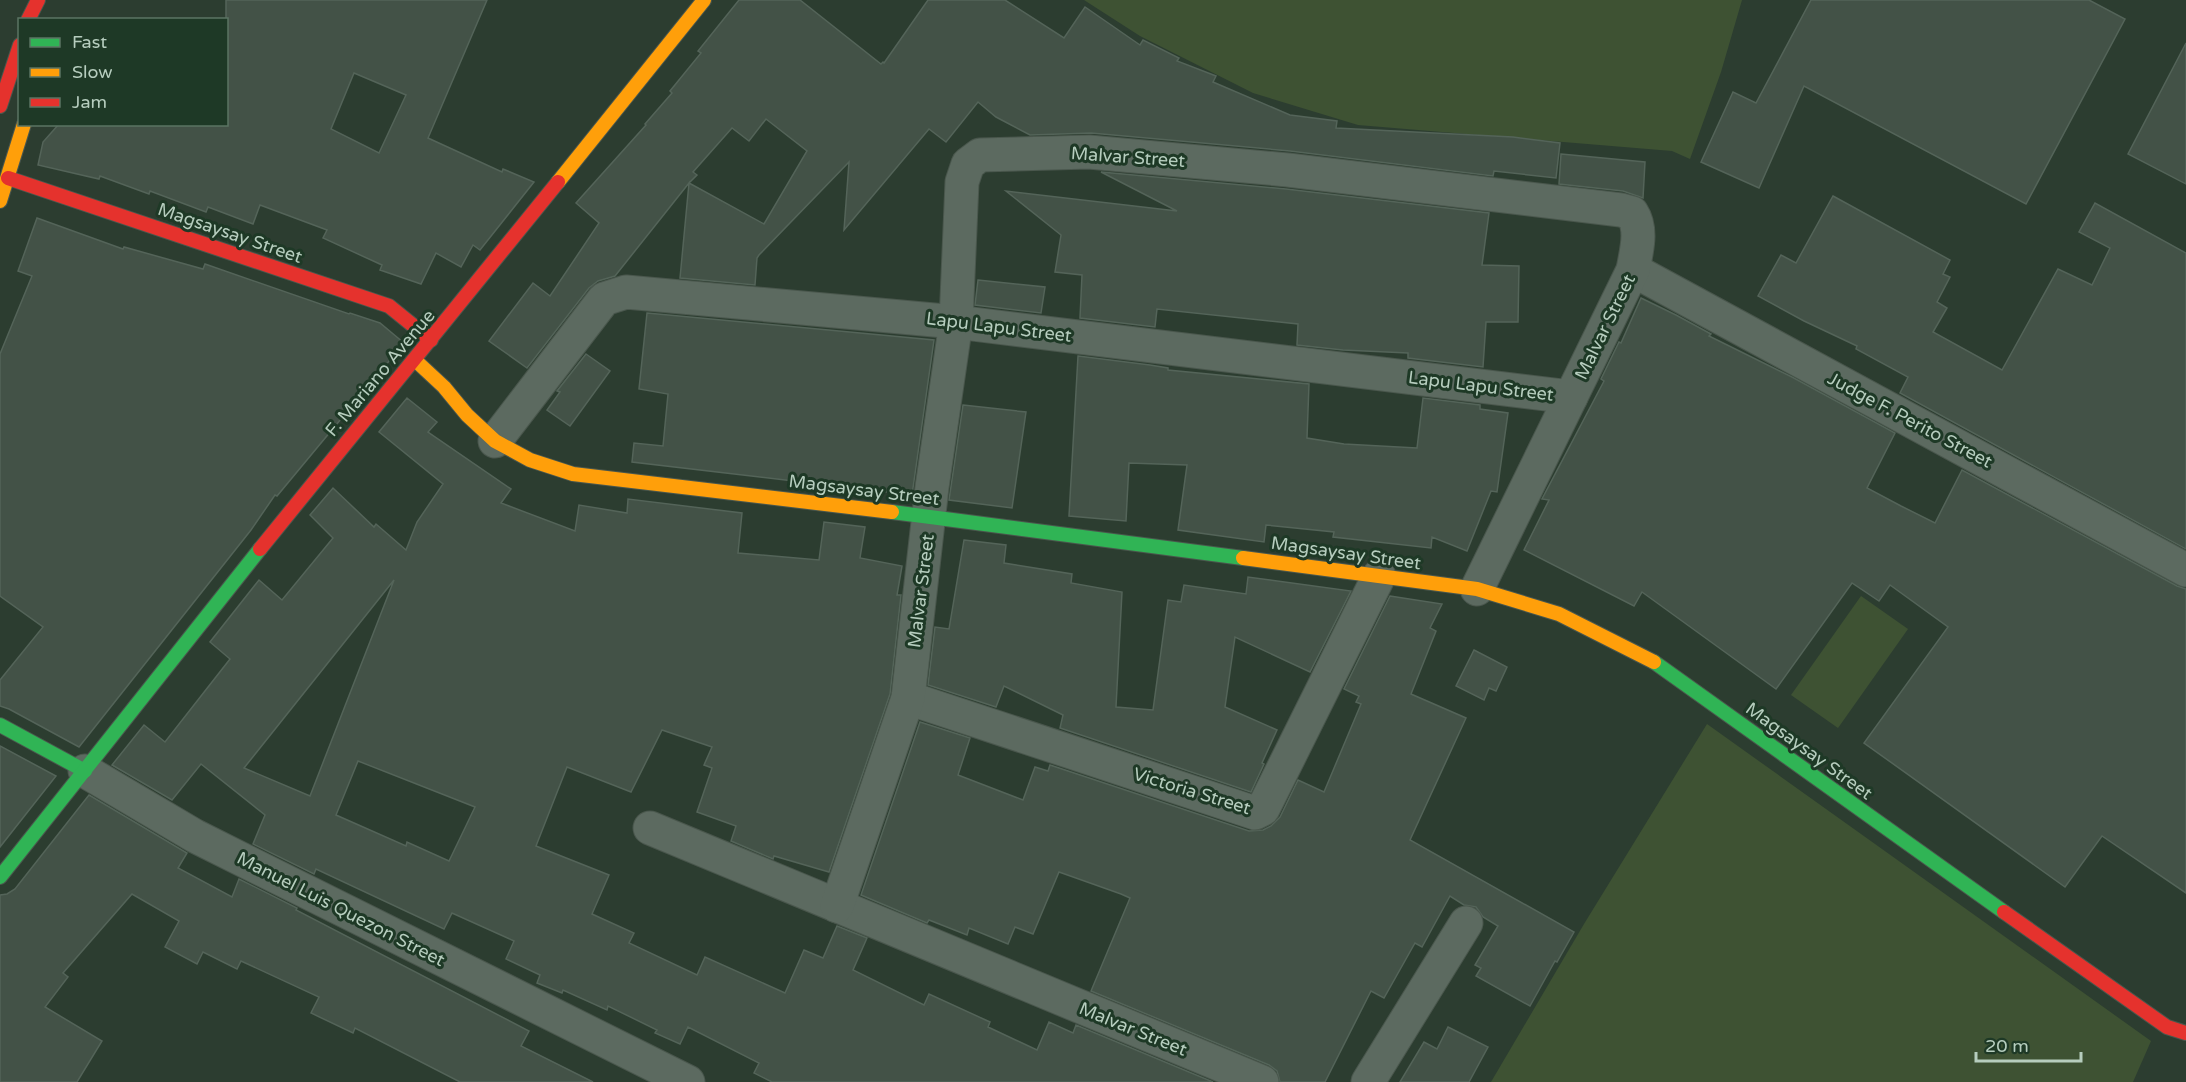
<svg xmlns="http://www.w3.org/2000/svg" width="2186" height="1082" font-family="'Varela Round',sans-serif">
	<rect width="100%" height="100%" fill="#2c3d30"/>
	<g fill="#3e5233">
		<path d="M1084,0h658l-21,72 -31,87 -18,-8 -314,-26 -105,-32 -113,-57z"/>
		<path d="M1861,596l47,33 -70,99 -47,-33z"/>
		<path d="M1707,724l444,317 -18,41h-642l93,-158z"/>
	</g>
	<g fill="#435247" stroke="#546459" stroke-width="1.5" fill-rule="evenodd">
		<path d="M226,0h261l-59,138 74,34 1,-3 31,13 -54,68 -7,-5 -12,22 -25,-14 -15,31 -41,-14 2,-5 -59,-27 4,-8 -67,-25 -7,19 -45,-17 -2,5 -56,-21 -1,3 -49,-18 -1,3 -61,-14 5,-23 16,-18h167zM354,73l52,22 -27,58 -48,-24z"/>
		<path d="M739,0h61l81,64 2,-2 1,1 44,-63h77l59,38 21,-31 55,38 3,-5 36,18 -2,3 39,15 -3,6 77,33 47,6 -1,7 177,9 47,6 -4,35 -62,-7 -1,5 -203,-25 -199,-18 -61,2 -34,-18 -18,-15 -32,40 -17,-13 -85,101 5,-68 -90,93 -2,3 -2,27 -75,-7 9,-95 -74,93 -17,5 -9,7 -62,80 -38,-27 44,-58 17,13 49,-73 -23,-20 70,-78 -1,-1 27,-31 -2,-2 31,-38 -3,-2zM766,119l41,32 -43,73 -75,-41 8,-8 -4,-3 39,-44 17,13z"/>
		<path d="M1811,0h278l36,19 -99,185 -222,-118 -45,102 -58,-26 32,-70 23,11z"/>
		<path d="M2186,43v141l-58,-30z"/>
		<path d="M1561,154l84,8 -2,36 -20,-7 -64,-7z"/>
		<path d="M1101,172l185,17 203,24 -7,52 37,1 -1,56h-32l-3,45 -75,-9v-5l-65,-3 -46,-5 1,-21 -141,-15 -2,18 -75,-9 2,-43 -27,-3 6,-37 -55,-44 171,20z"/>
		<path d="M1833,196l117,64 -7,14 7,3 -13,25 10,6 -14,24 69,38 56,-101 34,16 18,-37 -31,-16 16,-29 91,50v296l-286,-156 8,-16 -52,-28 1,-3 -53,-25 -46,-25 23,-41 15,8z"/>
		<path d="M37,218l86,31 1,-2 79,22 2,-5 144,50 1,-1 30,10 24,20 -127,153 -2,-1 -24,35 -172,217 -70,-38 -9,-3v-26l43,-53 -43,-31v-242l32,-78 -14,-5z"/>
		<path d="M978,280l67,7 -4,26 -66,-8z"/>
		<path d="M1641,298l35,17 35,19 -2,2 83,41 103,56 -28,55 34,18 34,17 27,-53 215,116 9,3v304l-84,-57 -37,51 -201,-144 84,-116 -58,-42 -11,16 -27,-18 -76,106 -134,-97 -8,14 -110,-56 25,-50 -7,-1 62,-118 -3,-2 18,-37 2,1z"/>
		<path d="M647,313l287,27 -22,155 -280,-33 2,-19 29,3 5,-52 -29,-5z"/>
		<path d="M586,354l24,17 -40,55 -23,-16 13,-18 -3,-1z"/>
		<path d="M1078,356l72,9 18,3v2l141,14 -2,54 37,6 73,4 6,-50 57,7v4l28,4 -11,79 -6,-1 -24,60 -35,-14 -1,11 -98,-11 1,-5 -68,-7 -2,17 -86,-12 9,-65 -58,-2 -3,58 -57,-5z"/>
		<path d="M407,398l30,24 -9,10 83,57 -10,14 74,28 4,-26 48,8 1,-14 114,14 -4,40 81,7 5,-38 41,5 -5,31 42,8 -5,29h4l-11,99 -61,178 -55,-16 -1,3 -42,-18 5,-15 -39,-14 15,-44 -8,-3 8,-18 -50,-17 -31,62 -64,-25 -31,79 73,29 -17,39 42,19 -5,10 68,32 8,-18 80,36 19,-43 19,8 14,-32 30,12 -14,32 71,35 5,-11 61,28 -2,5 49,23 12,-28 24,11 3,-8 137,57h-441l-18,-9 5,-10 -71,-36 -8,17 -25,-11 2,-3 -49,-24 -1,4 -44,-20 -1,3 -25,-10 3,-8 -34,-16 8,-18 -62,-28 -8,16 -128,-60 -2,5 -61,-30 12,-29 -64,-51 -29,36 -60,-35 32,-40 21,17 65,-83 -20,-17 49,-62 23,20 51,-62 -23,-23 23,-27 41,39 2,-3 30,26 11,-28 26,-38 -64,-52zM394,580l-84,216 -66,-28zM358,761l117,46 -26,54 -42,-19 -1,4 -70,-31z"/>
		<path d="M963,405l63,7 -14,96 -63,-8z"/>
		<path d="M964,540l42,5 -2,18 68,11 -1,9 51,9 -6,115 37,3 15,-110 13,2 3,-17 62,9 2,-17 103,14 -41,81 -75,-35 -10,70 52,23 -15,33 2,1 -13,28 -191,-64 3,-13 -59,-29 -8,21 -68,-22 7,-58 14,2z"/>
		<path d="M1390,596l52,8 -12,24 6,3 -25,63 55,24 -56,122 164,92 -17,30 -2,-1 -25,45 -54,-30 5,-8 -6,-3 23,-39 -15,-9 -7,-10 -12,-2 -14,-9 -28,51 -7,-4 -31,55 -13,-7 -46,91h-45l-3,-11 -8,-6 -178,-74 39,-93 -9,-4 -62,-22 -26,62 -18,-7 -7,17 -39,-16 -2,7 -38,-15 -2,3 -66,-28 59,-173 50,16 -12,37 65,25 12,-33 13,4 2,-6 199,66 14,-1 8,-4 9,-9 18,-37 26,12 37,-88 -5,-2 3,-6 -15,-7z"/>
		<path d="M1474,650l33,17 -11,24 -7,-3 -5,12 -28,-14z"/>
		<path d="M0,746l56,30 -56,71z"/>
		<path d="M89,795l98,58 -9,15 54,29 7,-18 58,29 -1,2 233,121 -8,15 72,36h-133l-105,-54 -2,5 -42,-20 8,-16 -78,-36 -4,8 -34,-17 -6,12 -32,-17 14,-26 -47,-27 -69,79 5,4 -23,30 57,34 -25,41h-77v-187l7,-1 8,-5z"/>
		<path d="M1448,1027l40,20 -19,35h-69l24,-40 13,7z"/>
	</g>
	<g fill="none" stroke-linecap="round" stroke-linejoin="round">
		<defs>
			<g id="street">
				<path d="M1633,270l553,300"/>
				<path d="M495,441l109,-142 22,-7 330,30 615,75"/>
				<path d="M908,698l347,115 8,-4 116,-233"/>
				<path d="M85,771l110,65 493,246"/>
				<path d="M650,828l612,254"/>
				<path d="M837,906l71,-208 24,-211 24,-165 6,-140 6,-18 12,-9 109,-3 199,18 333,40 11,3c11,17 4,39 1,57l-156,319"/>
				<path d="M1368,1082l98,-159"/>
			</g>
			<g id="fast">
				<path d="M892,512l351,46"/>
				<path d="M1654,662l350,250"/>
				<path d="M0,725l85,46"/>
				<path d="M0,877l260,-328"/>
			</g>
			<g id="slow">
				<path d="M558,182l146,-182"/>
				<path d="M0,201l24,-77"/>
				<path d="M415,360l29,27 23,28 28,26 35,19 43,14 319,38"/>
				<path d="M1243,558l234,31 82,25 95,48"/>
			</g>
			<g id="jam">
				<path d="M28,20l10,-20"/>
				<path d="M0,106l20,-61"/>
				<path d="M8,178l381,128 42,34"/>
				<path d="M260,549l298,-367"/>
				<path d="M2004,912l163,115 19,6"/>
			</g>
		</defs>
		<use href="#street" stroke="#4a574d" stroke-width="35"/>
		<use href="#fast" stroke="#4a574d" stroke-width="16"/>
		<use href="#slow" stroke="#4a574d" stroke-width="16"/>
		<use href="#jam" stroke="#4a574d" stroke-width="16"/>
		<use href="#street" stroke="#5c6a60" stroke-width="33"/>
		<use href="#fast" stroke="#30b455" stroke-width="14"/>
		<use href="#slow" stroke="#ff9f0a" stroke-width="14"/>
		<use href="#jam" stroke="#e5322d" stroke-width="14"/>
	</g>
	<g text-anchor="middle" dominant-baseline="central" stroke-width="6" stroke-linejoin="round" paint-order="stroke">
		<g font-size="18" fill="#b6cdbe" stroke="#1e3926">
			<text transform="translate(1128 157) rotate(4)">Malvar Street</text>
			<text transform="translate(230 233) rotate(19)">Magsaysay Street</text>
			<text transform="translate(999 327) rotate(7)">Lapu Lapu Street</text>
			<text transform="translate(1605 327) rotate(-64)">Malvar Street</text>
			<text transform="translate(380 373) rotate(-50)">F. Mariano Avenue</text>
			<text transform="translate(1481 386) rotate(7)">Lapu Lapu Street</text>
			<text transform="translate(1910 420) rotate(28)">Judge F. Perito Street</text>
			<text transform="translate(864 490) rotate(7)">Magsaysay Street</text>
			<text transform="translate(1346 553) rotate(8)">Magsaysay Street</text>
			<text transform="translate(921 591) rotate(-83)">Malvar Street</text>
			<text transform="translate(1809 751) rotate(36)">Magsaysay Street</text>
			<text transform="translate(1192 791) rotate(17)">Victoria Street</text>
			<text transform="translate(341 909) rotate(27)">Manuel Luis Quezon Street</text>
			<text transform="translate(1133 1029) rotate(22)">Malvar Street</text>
		</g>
	</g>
	<rect x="18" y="18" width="210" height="108" fill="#1e3926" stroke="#5b7463" stroke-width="1.5"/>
	<rect x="30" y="38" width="30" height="9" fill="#30b455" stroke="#5b7463" stroke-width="1.5"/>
	<text x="72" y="48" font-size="18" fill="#b6cdbe">Fast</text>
	<rect x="30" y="68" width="30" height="9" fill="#ff9f0a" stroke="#5b7463" stroke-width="1.5"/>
	<text x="72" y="78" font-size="18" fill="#b6cdbe">Slow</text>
	<rect x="30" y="98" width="30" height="9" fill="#e5322d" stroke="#5b7463" stroke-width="1.5"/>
	<text x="72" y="108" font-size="18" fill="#b6cdbe">Jam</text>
	<path d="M1976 1052v9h105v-9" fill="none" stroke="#b6cdbe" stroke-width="3"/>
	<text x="1985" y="1052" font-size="18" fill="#b6cdbe" stroke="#1e3926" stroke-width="4.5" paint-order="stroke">20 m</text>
</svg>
